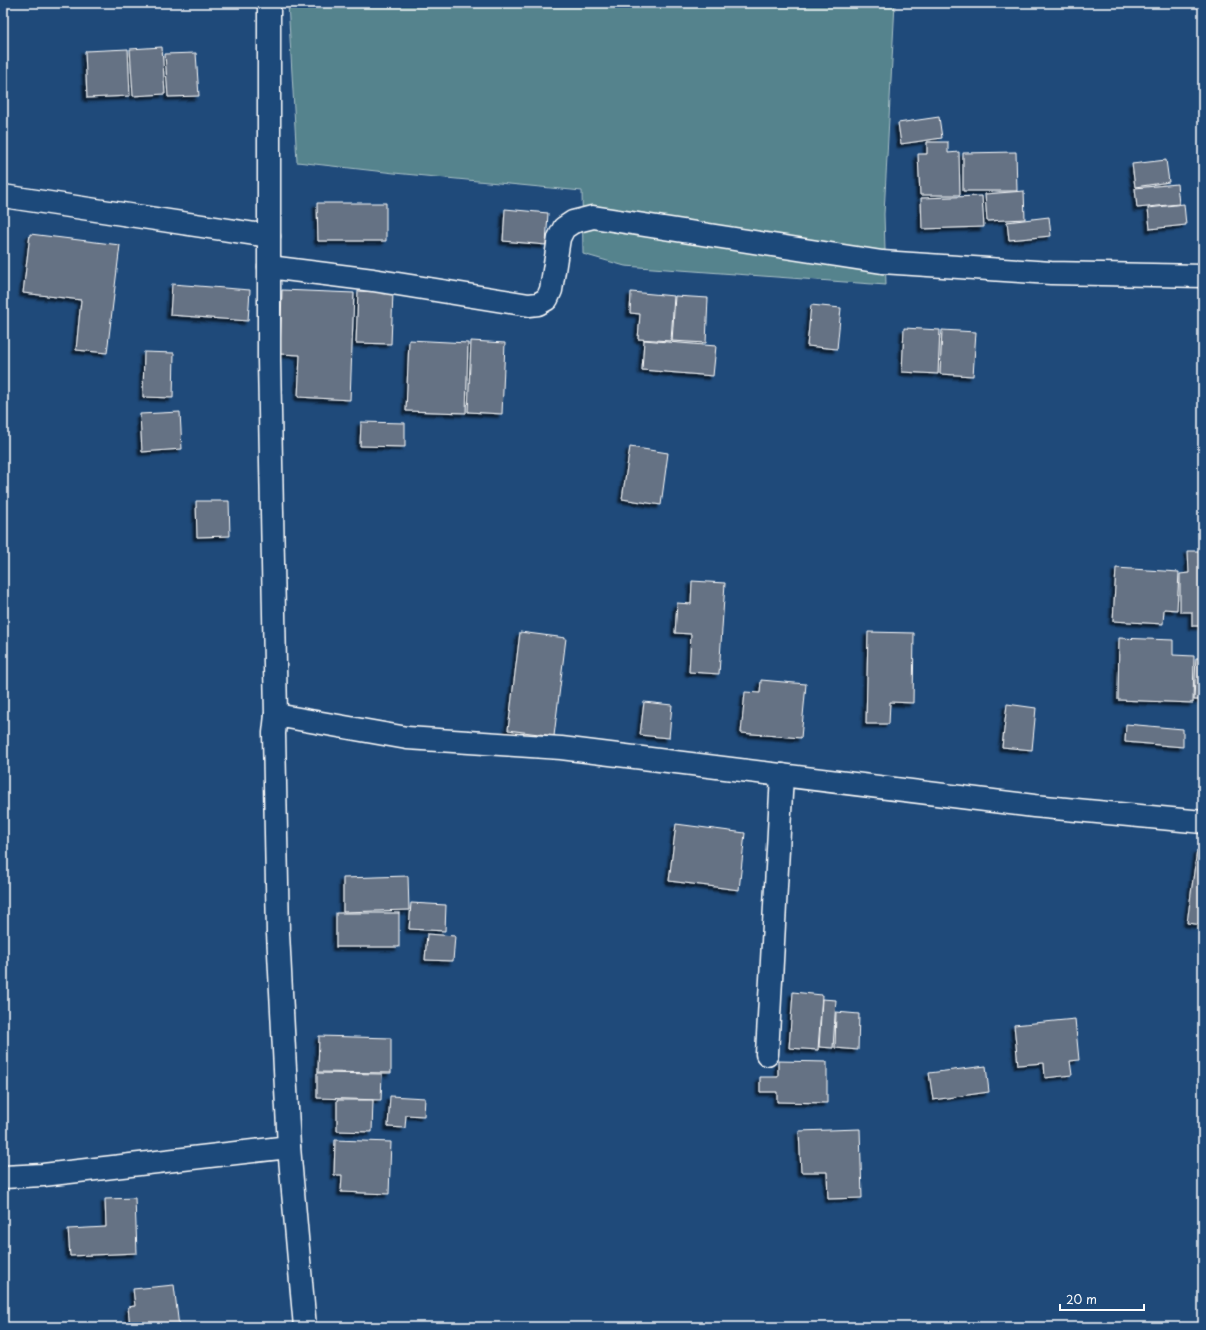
<svg xmlns="http://www.w3.org/2000/svg" width="1206" height="1330" font-family="'Playpen Sans',sans-serif">
	<defs>
		<filter id="shadow"><feDropShadow dx="-3.5" dy="3.5" stdDeviation="1" flood-color="#0009"/></filter>
	</defs>
	<rect width="100%" height="100%" fill="#1f4a7a"/>
	<filter id="ink" filterUnits="userSpaceOnUse"><feTurbulence type="fractalNoise" baseFrequency=".025" numOctaves="2"/><feDisplacementMap in="SourceGraphic" scale="8" xChannelSelector="R" yChannelSelector="G"/><feConvolveMatrix kernelMatrix="1 2 1 2 8 2 1 2 1" color-interpolation-filters="sRGB"/></filter>
	<g filter="url(#ink)">
		<path fill="#55838d" stroke="#aac1c6" d="M288,3h607l-11,211 2,71 -261,-19 -42,-12 -1,-63 -188,-18 -97,-11z"/>
		<g fill="#657284" stroke="#fff" filter="url(#shadow)">
			<path d="M162,47l3,47 -32,2 -3,-47z"/>
			<path d="M128,49l2,47 -43,2 -2,-47z"/>
			<path d="M196,53l3,43 -31,1 -3,-43z"/>
			<path d="M939,117l3,21 -41,6 -3,-21z"/>
			<path d="M927,142h21v11l11,-1 1,43h-40l-2,-41h9z"/>
			<path d="M1016,152l1,39h-54v-38z"/>
			<path d="M1166,160l3,22 -34,5 -3,-23z"/>
			<path d="M1177,184l2,20 -42,4 -2,-20z"/>
			<path d="M1024,191l1,28 -38,2 -2,-27z"/>
			<path d="M982,196l2,31 -62,2 -1,-31z"/>
			<path d="M317,203h69v38h-68z"/>
			<path d="M1184,204l2,21 -36,4 -2,-21z"/>
			<path d="M505,209l43,4 -2,32 -43,-4z"/>
			<path d="M1049,217l2,19 -42,4 -2,-18z"/>
			<path d="M30,234l90,11 -13,108 -31,-3 5,-50 -58,-7z"/>
			<path d="M172,284l78,6 -2,31 -78,-6z"/>
			<path d="M282,290l72,3 -4,107 -52,-3 2,-42 -20,-1z"/>
			<path d="M358,291l35,1 -2,52 -35,-1z"/>
			<path d="M631,292l43,4 -3,45 -33,-2 2,-25 -10,-1z"/>
			<path d="M675,296l33,2 -2,45 -34,-2z"/>
			<path d="M811,305l30,3 -4,41 -30,-3z"/>
			<path d="M904,328l36,2 -2,44 -36,-2z"/>
			<path d="M942,330l34,2 -3,44 -33,-2z"/>
			<path d="M409,340l59,3 -2,70 -60,-2z"/>
			<path d="M644,340l72,6 -3,30 -71,-6z"/>
			<path d="M471,341l34,2 -3,71 -34,-2z"/>
			<path d="M144,352l30,1 -1,45 -30,-1z"/>
			<path d="M180,412l2,37 -40,3 -2,-38z"/>
			<path d="M361,422l44,1v24l-45,-1z"/>
			<path d="M630,447l38,6 -7,52 -39,-6z"/>
			<path d="M196,501h33l1,35 -33,1z"/>
			<path d="M1188,551h15v75h-11v-14h-12v-38l9,-1z"/>
			<path d="M1116,568l63,4 -2,38 -13,-1 -1,15 -50,-3z"/>
			<path d="M692,581l33,2 -6,91 -30,-2 2,-38 -16,-1 2,-30 14,1z"/>
			<path d="M520,632l46,6 -12,98 -46,-6z"/>
			<path d="M868,632l46,1 -1,70 -23,-1 -1,22h-23z"/>
			<path d="M1119,638l54,2v15l21,1 -1,47 -75,-3z"/>
			<path d="M1196,658h7v42h-9z"/>
			<path d="M761,680l45,4 -5,54 -60,-5 4,-41 15,1z"/>
			<path d="M644,702l28,3 -3,33 -29,-3z"/>
			<path d="M1007,704l29,4 -4,42 -30,-3z"/>
			<path d="M1126,724l57,5v18l-58,-5z"/>
			<path d="M676,824l69,9 -6,57 -70,-9z"/>
			<path d="M1197,850l6,1v74l-16,-2z"/>
			<path d="M408,876l1,34 -66,2v-34z"/>
			<path d="M411,903l35,2 -1,26 -36,-2z"/>
			<rect x="336" y="913" width="63" height="34"/>
			<path d="M427,934l28,2 -2,25 -28,-1z"/>
			<path d="M793,992l29,3 -4,55 -29,-2z"/>
			<path d="M822,999l14,1 -3,48 -14,-1z"/>
			<path d="M836,1012l23,2 -1,36 -23,-2z"/>
			<path d="M1075,1019l4,41 -9,1 2,14 -27,3 -1,-15 -26,2 -4,-40z"/>
			<path d="M319,1036l72,2v35l-73,-1z"/>
			<path d="M778,1061l49,1v41l-50,-1v-10h-17v-15h18z"/>
			<path d="M986,1066l3,26 -56,8 -4,-27z"/>
			<path d="M317,1073l65,1 -1,26 -64,-2z"/>
			<path d="M390,1096l35,2 -1,18 -18,-1 -1,13 -17,-1z"/>
			<path d="M337,1100h36l-1,32 -35,-1z"/>
			<path d="M860,1129l2,69 -34,1 -1,-27h-26l-2,-41z"/>
			<path d="M335,1140l56,2 -2,52 -48,-2 1,-17h-8z"/>
			<path d="M135,1198l2,55 -67,3 -2,-27 38,-2 -1,-28z"/>
			<path d="M174,1285l5,42h-49l-2,-20 7,-1 -2,-17z"/>
		</g>
		<g fill="none" stroke-linecap="round" stroke-linejoin="round">
			<defs>
				<g id="minor">
					<path d="M269,3v357l7,355"/>
					<path d="M3,196l266,40"/>
					<path d="M269,267l104,13 156,25 9,-1 9,-5 4,-9 8,-52 5,-10 9,-6 20,-5 289,45 169,11 152,3"/>
					<path d="M767,1054l15,-279"/>
					<path d="M289,1147l16,180"/>
					<path d="M3,1177l40,-2 246,-28 -11,-214 -4,-200 2,-18 131,23 154,10 473,58 169,16"/>
				</g>
			</defs>
			<use href="#minor" stroke="#fff" stroke-width="25"/>
			<use href="#minor" stroke="#1f4a7a" stroke-width="22"/>
		</g>
	</g>
	<rect width="1206" height="1330" fill="none" stroke="#1f4a7a" stroke-width="16"/>
	<rect x="8" y="8" width="1190" height="1314" fill="none" stroke="#fff" stroke-width="1.5" filter="url(#ink)"/>
	<path d="M1060 1304v6h84v-6" fill="none" stroke="#ffffff" stroke-width="2"/>
	<text x="1066" y="1304" font-size="12" fill="#ffffff" stroke="#1f4a7a" stroke-width="3" paint-order="stroke">20 m</text>
</svg>
